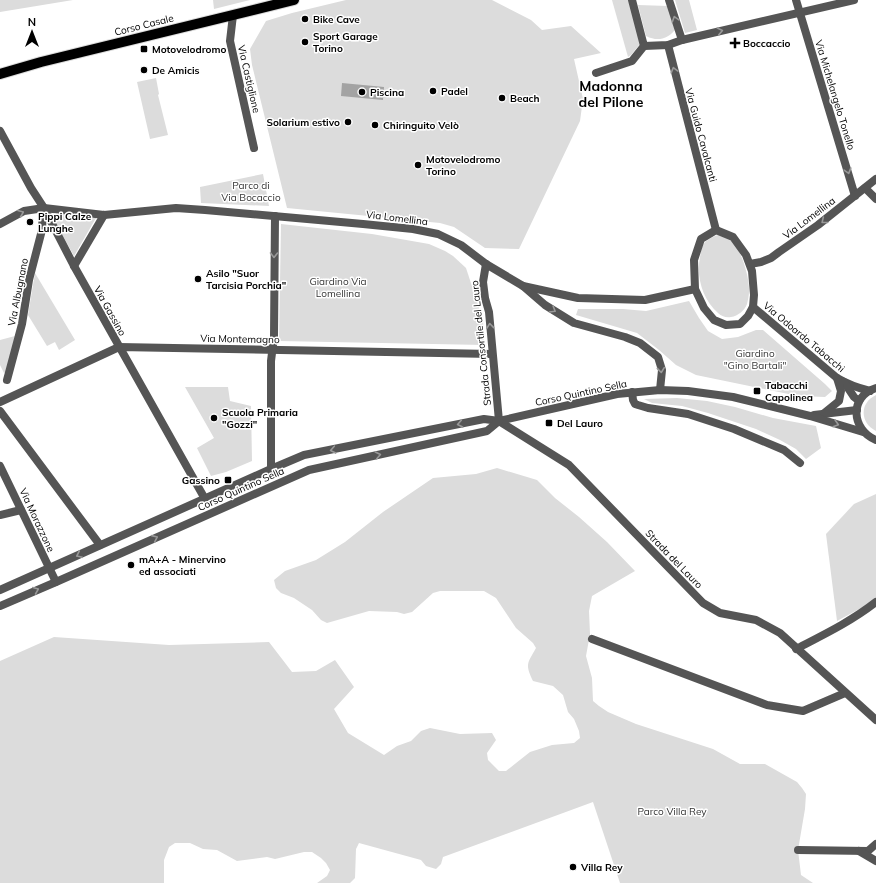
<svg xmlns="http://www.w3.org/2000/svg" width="876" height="883" font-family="Mulish,sans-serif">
	<rect width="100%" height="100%" fill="#fff"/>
	<g fill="#dcdcdc">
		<path d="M0,0h73l-73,12z"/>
		<path d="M213,0h37l-36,9z"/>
		<path d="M346,0h146l39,20 11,10 29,-4 30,27 -27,6 9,40 -3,22 -61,128 -34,-1 -31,-21 -14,-4 -153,-15 -35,-143 -2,-16 16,-28 26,-8z"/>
		<path d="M612,0h17l11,44 -9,11 -3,2z"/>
		<path d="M675,0h14l8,30 -12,3z"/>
		<path d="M638,5l30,1 7,24c-8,9 -17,12 -29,6z"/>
		<path d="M156,78l3,16 -1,1 10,40 -18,4 -13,-57z"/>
		<path d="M263,174l6,32 -68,-3 -1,-16z"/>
		<path d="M51,214l45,4 -22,38z"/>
		<path d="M281,224l91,10 57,10 16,7 8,5 13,12 17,52 1,25 -205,-4z"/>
		<path d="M718,235c2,0 6,1 9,2 13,6 23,41 22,55 0,3 -1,8 -2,12 -2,6 -9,12 -16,13 -5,1 -10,-1 -13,-4 -16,-14 -22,-37 -18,-56 1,-4 1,-9 3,-12 3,-5 9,-8 15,-10z"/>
		<path d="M35,273l40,67 -16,10 -4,-8 -8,4 -19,-31z"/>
		<path d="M689,301l10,17 9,13 14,8 16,-2 18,-7h7l62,54 7,7 -7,6 -27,-1 -102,-21 -20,-10 -17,-15 -22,-17 -61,-18 2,-6h45l23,2z"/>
		<path d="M15,336l-8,35 -3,2 -4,-8v-25z"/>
		<path d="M185,387h43l2,14 21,5 1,55 -26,11 -15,4 -14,-28 17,-10z"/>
		<path d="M876,395v36c-16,-8 -17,-28 0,-36z"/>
		<path d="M677,398l30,3 28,6 38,11 43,8 5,22 -15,11 -10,-10 -16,-9 -24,-11 -48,-16 -26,-7 -30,-3 -8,-4z"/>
		<path d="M497,468l40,12 18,18 24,19 28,25 28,29 -43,25 -3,15 1,23 -4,22 6,22 1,23 6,5 9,6 28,12 77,25 27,15h25l32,18 5,6 4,6 -1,15 -7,41 3,25 12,8h-193l-27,-81 -150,55 -2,7 -5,5 -10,-3 -5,-6 -62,-17 -3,6 -1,29 -5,5h-33l10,-7 3,-6 -4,-7 -5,-5 -9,-6h-8l-29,7 -8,-2 -30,4 -20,-11 -14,-1 -13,-6h-15l-6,4 -5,13v23h-164v-222l54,-24 115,8 100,-3 23,30 24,-1 19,-11 19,27 -20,22 14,24 36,22 13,-9 14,-5 10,-10 9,-3 30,6 32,-1 4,7 -9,13 1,7 11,11h7l24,-19 22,-7 22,-2 6,-5 -1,-7 -5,-12 -6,-7 -5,-17 -10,-9 -20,-5c-8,-17 -6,-17 3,-33l-3,-5 -17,-15 -20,-30 -12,-7h-44l-7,2 -21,19 -8,2 -7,-2 -28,-1 -42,12 -6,-3 -9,-10 -18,-12 -13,-5 -5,-5 -2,-8 11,-9 31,-11 29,-18 38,-30 50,-34 43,-4z"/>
		<path d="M876,494v104l-13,9 -26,14 -11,-87 28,-30z"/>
	</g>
	<path fill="#a3a3a3" d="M342,83l42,4 -1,13 -42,-4z"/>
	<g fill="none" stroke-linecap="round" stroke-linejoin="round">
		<defs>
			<path id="primary" d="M0,74l41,-12 253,-62"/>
		</defs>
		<use href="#primary" stroke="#dbdbdb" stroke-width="12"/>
		<g stroke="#555" stroke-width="8">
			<path d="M632,0l12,46 24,-1 14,-5 -13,-40"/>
			<path d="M796,0l59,196"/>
			<path d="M233,15l-3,26 24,107"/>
			<path d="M682,40l172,-40"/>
			<path d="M668,45l48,185"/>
			<path d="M596,73l36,-12 12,-15"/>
			<path d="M0,131l31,57 13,20 30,58 131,233"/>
			<path d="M865,188l11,11"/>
			<path d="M0,224l24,-13 20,-3 60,7 72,-7 29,2 158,14 50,5 25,5 23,11 25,19 37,22 55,12 67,2 50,-11"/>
			<path d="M716,230l17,7 13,18 6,16 2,24 -1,12 -5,9 -8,8 -14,1 -12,-5 -10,-12 -9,-19 -1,-29 7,-21z"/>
			<path d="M486,264l-3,18 2,16 4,14 10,109"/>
			<path d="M750,264l11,-2 10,-4 8,-6 39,-27 58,-46"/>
			<path d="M74,266l30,-51"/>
			<path d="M523,286l22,19 29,18 51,14 15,6 18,14 4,13 -2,20"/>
			<path d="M753,307l84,71c10,6 21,10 33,13"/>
			<path d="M7,380l15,-56 7,-44 13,-50 1,-21"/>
			<path d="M844,382l10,15 5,4"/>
			<path d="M876,388c-27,8 -25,42 0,52"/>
			<path d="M632,392l1,8 2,4 3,1 10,3 40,6 46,15 50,21 16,13"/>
			<path d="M0,402l119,-55 373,7"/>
			<path d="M0,411l100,134"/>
			<path d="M823,414l16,-13 2,-10 -4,-13"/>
			<path d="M814,415l43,-5"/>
			<path d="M499,421l70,44 134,138 17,10 36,7 24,13 96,87"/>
			<path d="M0,466l56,116"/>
			<path d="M271,469v-108l3,-24 1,-121"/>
			<path d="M0,515l21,-5"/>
			<path d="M0,590l271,-121 33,-14 180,-36 15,2 118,-27 43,-4 28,1 45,6 77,19 53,16"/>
			<path d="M0,606l56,-24 253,-112 178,-39 12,-10"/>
			<path d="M592,639l175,66 36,6 42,-18"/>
			<path d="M796,649c27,-14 56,-28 80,-47"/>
			<path d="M798,850l70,1 8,-7"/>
			<path d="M859,851l17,10"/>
		</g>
		<use href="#primary" stroke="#000" stroke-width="10"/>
	</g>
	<defs><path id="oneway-chevron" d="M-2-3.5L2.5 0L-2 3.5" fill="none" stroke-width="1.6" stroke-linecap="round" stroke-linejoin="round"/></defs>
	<g stroke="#999">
		<use href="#oneway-chevron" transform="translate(675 19) rotate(-107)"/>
		<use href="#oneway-chevron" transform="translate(720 31) rotate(-13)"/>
		<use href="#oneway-chevron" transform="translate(674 70) rotate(-105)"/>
		<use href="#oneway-chevron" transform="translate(848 171) rotate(74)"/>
		<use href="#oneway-chevron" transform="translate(21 213) rotate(-23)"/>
		<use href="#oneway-chevron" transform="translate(824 221) rotate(141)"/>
		<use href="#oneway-chevron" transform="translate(274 255) rotate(91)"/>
		<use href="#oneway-chevron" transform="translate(553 310) rotate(31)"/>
		<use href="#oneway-chevron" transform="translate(490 326) rotate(-96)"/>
		<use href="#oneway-chevron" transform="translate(661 370) rotate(84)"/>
		<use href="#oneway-chevron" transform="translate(460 424) rotate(169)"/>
		<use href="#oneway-chevron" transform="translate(836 424) rotate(17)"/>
		<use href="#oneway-chevron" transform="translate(333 450) rotate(169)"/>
		<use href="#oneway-chevron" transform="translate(378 455) rotate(-12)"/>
		<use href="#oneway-chevron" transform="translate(155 538) rotate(-24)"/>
		<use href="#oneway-chevron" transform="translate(79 555) rotate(155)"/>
		<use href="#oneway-chevron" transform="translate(36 590) rotate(-23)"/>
	</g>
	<g fill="#000" stroke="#fff" stroke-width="1.5">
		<circle cx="305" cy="19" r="4"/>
		<circle cx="305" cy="42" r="4"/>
		<path d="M733 37h4v4h4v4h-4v4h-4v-4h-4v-4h4z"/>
		<rect x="140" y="45" width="8" height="8" rx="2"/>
		<circle cx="144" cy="70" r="4"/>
		<circle cx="433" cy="91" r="4"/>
		<circle cx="362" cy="92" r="4"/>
		<circle cx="502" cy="98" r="4"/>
		<circle cx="348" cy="122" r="4"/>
		<circle cx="375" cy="125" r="4"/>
		<circle cx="418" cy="165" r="4"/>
		<circle cx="30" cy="222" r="4"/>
		<circle cx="198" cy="279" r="4"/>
		<rect x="753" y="387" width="8" height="8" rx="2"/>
		<circle cx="214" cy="418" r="4"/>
		<rect x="545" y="419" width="8" height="8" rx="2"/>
		<rect x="224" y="476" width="8" height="8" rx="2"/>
		<circle cx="131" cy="565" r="4"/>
		<circle cx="573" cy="867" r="4"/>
	</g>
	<g text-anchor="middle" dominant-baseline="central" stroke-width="3" stroke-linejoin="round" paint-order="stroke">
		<g font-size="10" font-weight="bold" fill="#000" stroke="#fff" text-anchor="start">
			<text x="313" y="19">Bike Cave</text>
			<text x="313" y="36">Sport Garage<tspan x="313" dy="12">Torino</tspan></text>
			<text x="743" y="43">Boccaccio</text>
			<text x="152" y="49">Motovelodromo</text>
			<text x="152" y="70">De Amicis</text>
			<text x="441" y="91">Padel</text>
			<text x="370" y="92">Piscina</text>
			<text x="510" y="98">Beach</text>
			<text x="340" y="122" text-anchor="end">Solarium estivo</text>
			<text x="383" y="125">Chiringuito Velò</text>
			<text x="426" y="159">Motovelodromo<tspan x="426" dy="12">Torino</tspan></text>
			<text x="38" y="216">Pippi Calze<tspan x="38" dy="12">Lunghe</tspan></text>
			<text x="206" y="273">Asilo "Suor<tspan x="206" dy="12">Tarcisia Porchia"</tspan></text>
			<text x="765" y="385">Tabacchi<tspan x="765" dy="12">Capolinea</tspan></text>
			<text x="222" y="412">Scuola Primaria<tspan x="222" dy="12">"Gozzi"</tspan></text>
			<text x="557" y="423">Del Lauro</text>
			<text x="220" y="480" text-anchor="end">Gassino</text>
			<text x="139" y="559">mA+A - Minervino<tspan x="139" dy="12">ed associati</tspan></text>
			<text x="581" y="867">Villa Rey</text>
		</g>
		<g font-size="10" fill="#000" stroke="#fff">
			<text transform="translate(144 25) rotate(-14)">Corso Casale</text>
			<text transform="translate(249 79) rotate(77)">Via Castiglione</text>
			<text transform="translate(835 95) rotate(73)">Via Michelangelo Tonello</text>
			<text transform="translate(701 135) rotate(75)">Via Guido Cavalcanti</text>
			<text transform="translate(397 218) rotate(7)">Via Lomellina</text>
			<text transform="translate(809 218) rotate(-37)">Via Lomellina</text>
			<text transform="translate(18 292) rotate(-79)">Via Albugnano</text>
			<text transform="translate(110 311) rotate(61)">Via Gassino</text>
			<text transform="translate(804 337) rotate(40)">Via Odoardo Tabacchi</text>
			<text transform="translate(240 339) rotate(1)">Via Montemagno</text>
			<text transform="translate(481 343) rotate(-96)">Strada Consortile del Lauro</text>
			<text transform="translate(581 393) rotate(-12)">Corso Quintino Sella</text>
			<text transform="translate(241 489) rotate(-24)">Corso Quintino Sella</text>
			<text transform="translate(37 520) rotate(65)">Via Morazzone</text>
			<text transform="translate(674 559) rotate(46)">Strada del Lauro</text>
		</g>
		<g font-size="10" fill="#333" stroke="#fff">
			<text x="251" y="185">Parco di<tspan x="251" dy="12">Via Bocaccio</tspan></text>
			<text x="338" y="281">Giardino Via<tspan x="338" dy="12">Lomellina</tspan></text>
			<text x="755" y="353">Giardino<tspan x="755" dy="12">"Gino Bartali"</tspan></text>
			<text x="672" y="811">Parco Villa Rey</text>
		</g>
		<g font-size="14" font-weight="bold" fill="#000" stroke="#fff">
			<text x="611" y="86">Madonna<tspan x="611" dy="16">del Pilone</tspan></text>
		</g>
	</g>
	<g transform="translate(32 32)" stroke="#ffffff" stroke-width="3" paint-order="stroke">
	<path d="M0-3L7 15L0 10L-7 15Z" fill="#000000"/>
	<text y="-6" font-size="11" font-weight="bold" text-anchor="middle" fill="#000000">N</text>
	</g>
</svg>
